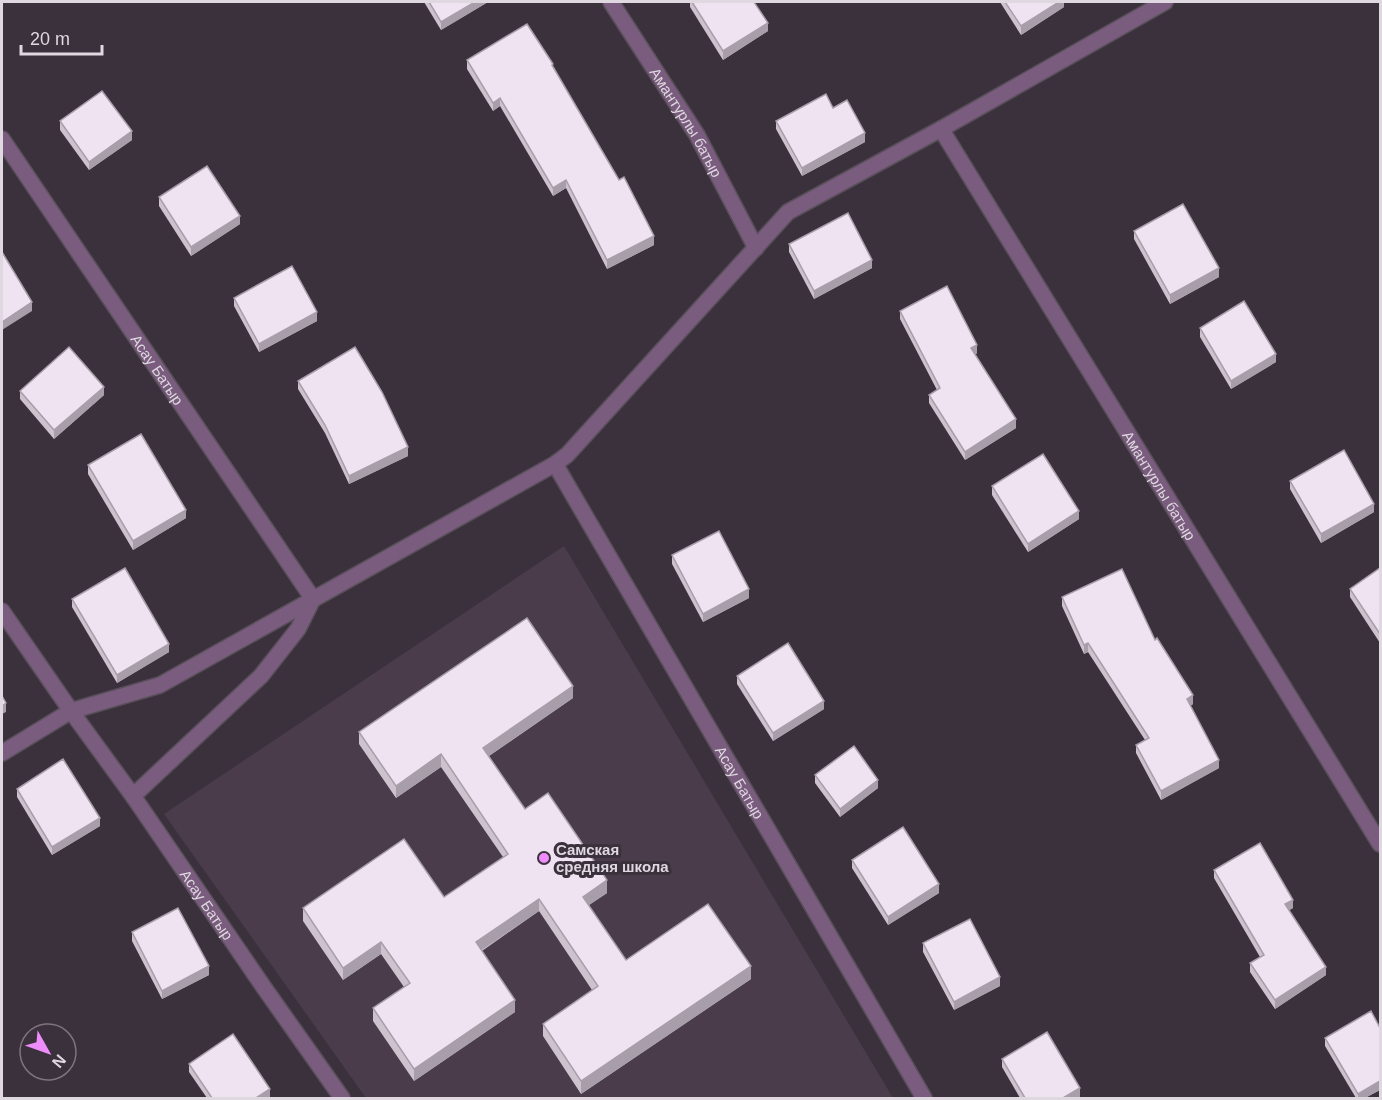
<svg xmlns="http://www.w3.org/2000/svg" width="1382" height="1100" font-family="Helvetica,sans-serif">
	<rect width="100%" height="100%" fill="#3b313d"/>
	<path fill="#4a3c4b" d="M564,546l329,552h-527l-202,-284z"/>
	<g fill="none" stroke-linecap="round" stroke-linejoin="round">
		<defs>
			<g id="minor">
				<path id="s1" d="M611,2l86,133 59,113"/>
				<path id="s2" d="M941,129l439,715"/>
				<path id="s3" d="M2,139l311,460 -15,30 -37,47 -128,120"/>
				<path id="s4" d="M555,464l369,634"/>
				<path id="s5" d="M2,611l69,100 62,85 132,193 77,109"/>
				<path d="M2,753l69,-42 89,-26 395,-221 12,-9 221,-243 153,-83 224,-127"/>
			</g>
		</defs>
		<use href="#minor" stroke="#594f5a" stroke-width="18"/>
		<use href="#minor" stroke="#7a5d7e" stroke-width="15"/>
	</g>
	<g fill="#cec2cf">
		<path d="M424,2h64l-47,28z"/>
		<path d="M690,2h64l14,29 -45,29 -33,-53z"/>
		<path d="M1000,2h64v5l-43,28z"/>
		<path d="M467,60l86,7 101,178 -47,24 -41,-81 -13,8 -53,-90 -7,5 -26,-42z"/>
		<path d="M833,108l32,34 -63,34 -26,-47v-8z"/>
		<path d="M60,121l72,19 -43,30 -29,-40z"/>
		<path d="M159,197l81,27 -49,32 -32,-50z"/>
		<path d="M1134,231l85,46 -49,27 -36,-65z"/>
		<path d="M789,244l83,24 -58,31 -25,-47z"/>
		<path d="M234,298l83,23 -58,31 -25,-46z"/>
		<path d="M900,311l77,42 -2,2 41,73 -51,32 -36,-57v-8l8,-5 -37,-71z"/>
		<path d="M1200,328l76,34 -45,27 -31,-52z"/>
		<path d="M298,381l110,75 -59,28 -24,-51 -27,-44z"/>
		<path d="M20,391l84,4 -50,44 -34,-40z"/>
		<path d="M88,465l98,53 -53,32 -45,-76z"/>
		<path d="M1290,481l84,31 -53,31 -31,-54z"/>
		<path d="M992,486l87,33 -51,33 -36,-57z"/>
		<path d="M672,555l77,43 -46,24 -31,-58z"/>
		<path d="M1380,568v75l-30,-46v-8z"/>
		<path d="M1062,597l93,43 38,64 -3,2 29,62 -58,32 -25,-47v-8l9,-5 -57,-88 -4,2 -22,-48z"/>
		<path d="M72,599l97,53 -52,31 -45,-76z"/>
		<path d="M737,676l87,33 -51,32 -36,-57z"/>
		<path d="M573,698l-84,58 36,53 82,84 -18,12 37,55 125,19 -170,115 -38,-58v-12l49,-34 -53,-79 -57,40 33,61 -101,69 -41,-60v-13l31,-21 -23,-33 -38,26 -40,-59v-13l141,-11 59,-40 -62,-90 -45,31 -37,-54v-12z"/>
		<path d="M815,775l63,13 -38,29 -25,-34z"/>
		<path d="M17,789l83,37 -48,29 -35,-58z"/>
		<path d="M852,860l87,33 -51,32 -36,-57z"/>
		<path d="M1214,870l79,38 -4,2 37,65 -51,34 -25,-37v-9l10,-6 -46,-79z"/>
		<path d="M132,932l77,43 -47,24 -30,-58z"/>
		<path d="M923,943l77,43 -46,24 -31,-58z"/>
		<path d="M1380,1028v62l-15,8h-9l-31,-52v-8z"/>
		<path d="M1002,1059l78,38 -2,1h-58l-18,-31z"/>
		<path d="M189,1064l81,33 -2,1h-61l-18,-26z"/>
	</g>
	<g fill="#a79ea9">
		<path d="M475,2h13l-47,28v-8z"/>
		<path d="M1059,2h5v5l-43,28v-9z"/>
		<path d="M768,23v8l-45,29v-9z"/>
		<path d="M500,98v8l-7,5v-8z"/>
		<path d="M132,131v9l-43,30v-8z"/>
		<path d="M865,133v9l-63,34v-8z"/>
		<path d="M566,180v8l-13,8v-8z"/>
		<path d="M240,216v8l-49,32v-9z"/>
		<path d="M654,236v9l-47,24v-9z"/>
		<path d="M872,260v8l-58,31v-8z"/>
		<path d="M1219,268v9l-49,27v-9z"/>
		<path d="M32,302v9l-30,19v-8z"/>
		<path d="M317,312v9l-58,31v-8z"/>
		<path d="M977,345v8l-6,4v-9z"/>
		<path d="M1276,354v8l-45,27v-8z"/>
		<path d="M104,387v8l-50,44v-9z"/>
		<path d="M1016,419v9l-51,32v-8z"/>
		<path d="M408,447v9l-59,28v-8z"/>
		<path d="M1374,504v8l-53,31v-9z"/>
		<path d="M186,510v8l-53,32v-9z"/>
		<path d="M1079,511v8l-51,33v-8z"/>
		<path d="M749,589v9l-46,24v-8z"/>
		<path d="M1088,643v9l-4,2v-9z"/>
		<path d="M169,644v8l-52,31v-8z"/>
		<path d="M573,686v12l-90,62v-12z"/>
		<path d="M1193,695v9l-6,4v-9z"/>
		<path d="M824,701v8l-51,32v-8z"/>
		<path d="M6,703v9l-4,2v-8z"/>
		<path d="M441,754v13l-45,31v-12z"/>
		<path d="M1219,760v8l-58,32v-9z"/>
		<path d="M878,780v8l-38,29v-8z"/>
		<path d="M100,818v8l-48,29v-8z"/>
		<path d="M607,880v13l-24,16v-12z"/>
		<path d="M939,884v9l-51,32v-8z"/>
		<path d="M539,899v12l-63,43v-12z"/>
		<path d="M1293,900v8l-8,5v-9z"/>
		<path d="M381,942v12l-38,26v-12z"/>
		<path d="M209,966v9l-47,24v-8z"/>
		<path d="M751,966v13l-170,115v-13z"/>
		<path d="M1326,967v8l-51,34v-9z"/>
		<path d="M1000,977v9l-46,24v-8z"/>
		<path d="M515,1000v12l-101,69v-12z"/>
		<path d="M1380,1081v9l-15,8h-7v-4z"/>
		<path d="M1080,1088v9l-2,1h-15z"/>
		<path d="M270,1089v8l-2,1h-12z"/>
	</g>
	<g fill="#efe2f1" stroke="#a79ea9" stroke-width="1.5">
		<path d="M429,2h46l-34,20z"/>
		<path d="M692,2h62l14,21 -45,28z"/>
		<path d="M1005,2h54l-38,24z"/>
		<path d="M527,24l26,40 -1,1 67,115 5,-3 30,59 -47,24 -41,-80 -13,8 -53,-90 -7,5 -26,-43z"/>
		<path d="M102,91l30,40 -43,31 -29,-41z"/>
		<path d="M826,94l7,14 14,-8 18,33 -63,35 -26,-47z"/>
		<path d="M207,166l33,50 -49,31 -32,-50z"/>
		<path d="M1183,204l36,64 -49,27 -36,-64z"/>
		<path d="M848,213l24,47 -58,31 -25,-47z"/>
		<path d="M2,252l30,50 -30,20z"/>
		<path d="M292,266l25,46 -58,32 -25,-46z"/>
		<path d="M947,286l30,59 -6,3 45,71 -51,33 -36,-57 11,-7 -40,-77z"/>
		<path d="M1244,301l32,53 -45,27 -31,-53z"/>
		<path d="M69,347l35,40 -50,43 -34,-39z"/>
		<path d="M355,347l27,45 26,55 -59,29 -24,-51 -27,-44z"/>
		<path d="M141,434l45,76 -53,31 -45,-76z"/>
		<path d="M1344,450l30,54 -53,30 -31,-53z"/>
		<path d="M1043,454l36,57 -51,33 -36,-58z"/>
		<path d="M719,531l30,58 -46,25 -31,-59z"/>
		<path d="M125,568l44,76 -52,31 -45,-76z"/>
		<path d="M1380,568v66l-30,-45z"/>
		<path d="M1122,569l33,71 2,-2 36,57 -6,4 32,61 -58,31 -25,-46 13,-7 -61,-95 -4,2 -22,-48z"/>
		<path d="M527,618l46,68 -90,62 42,61 23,-16 59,87 -24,17 43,63 82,-56 43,62 -170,115 -38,-57 55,-38 -59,-87 -63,43 39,58 -101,69 -41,-61 37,-25 -29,-41 -38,26 -40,-60 101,-69 40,58 64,-43 -67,-100 -45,32 -37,-54z"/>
		<path d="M788,643l36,58 -51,32 -36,-57z"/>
		<path d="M2,696l4,7 -4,3z"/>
		<path d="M854,746l24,34 -38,29 -25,-34z"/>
		<path d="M63,759l37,59 -48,29 -35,-58z"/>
		<path d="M903,827l36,57 -51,33 -36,-57z"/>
		<path d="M1260,843l33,57 -8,4 41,63 -51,33 -25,-37 14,-8 -50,-85z"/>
		<path d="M178,908l31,58 -47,25 -30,-59z"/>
		<path d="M970,919l30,58 -46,25 -31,-59z"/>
		<path d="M1371,1011l9,17v53l-22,13 -33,-56z"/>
		<path d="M1047,1032l33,56 -17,10h-38l-23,-39z"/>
		<path d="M233,1034l37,55 -14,9h-44l-23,-34z"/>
	</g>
	<circle fill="#ed8cfa" stroke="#3b313d" stroke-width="2" cx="544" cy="858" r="6"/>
	<g text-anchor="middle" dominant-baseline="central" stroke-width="6" stroke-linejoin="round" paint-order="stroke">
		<g font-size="15" fill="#dfd8e0" stroke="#3b313d">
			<text stroke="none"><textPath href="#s1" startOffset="142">Амантурлы батыр</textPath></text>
			<text stroke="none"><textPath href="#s3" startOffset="278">Асау Батыр</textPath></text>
			<text stroke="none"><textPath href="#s2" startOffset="418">Амантурлы батыр</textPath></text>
			<text stroke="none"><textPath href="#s4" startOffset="368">Асау Батыр</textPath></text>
			<text stroke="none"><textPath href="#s5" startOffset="358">Асау Батыр</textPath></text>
		</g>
		<g font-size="15" font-weight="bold" fill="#dfd8e0" stroke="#3b313d" text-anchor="start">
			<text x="556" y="849">Самская<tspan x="556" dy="17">средняя школа</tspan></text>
		</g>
	</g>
	<rect width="1382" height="1100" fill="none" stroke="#dfd8e0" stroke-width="6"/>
	<g transform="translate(48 1052) rotate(130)"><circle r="28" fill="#3b313d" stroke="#7d747e" stroke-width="1.5"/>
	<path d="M0-4.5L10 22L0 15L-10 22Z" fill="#ed8cfa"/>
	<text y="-9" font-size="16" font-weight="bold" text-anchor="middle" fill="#dfd8e0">N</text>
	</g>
	<path d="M21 45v9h81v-9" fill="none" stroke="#dfd8e0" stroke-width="3"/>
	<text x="30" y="45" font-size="18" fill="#dfd8e0" stroke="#3b313d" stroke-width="4.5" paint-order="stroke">20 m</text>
</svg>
